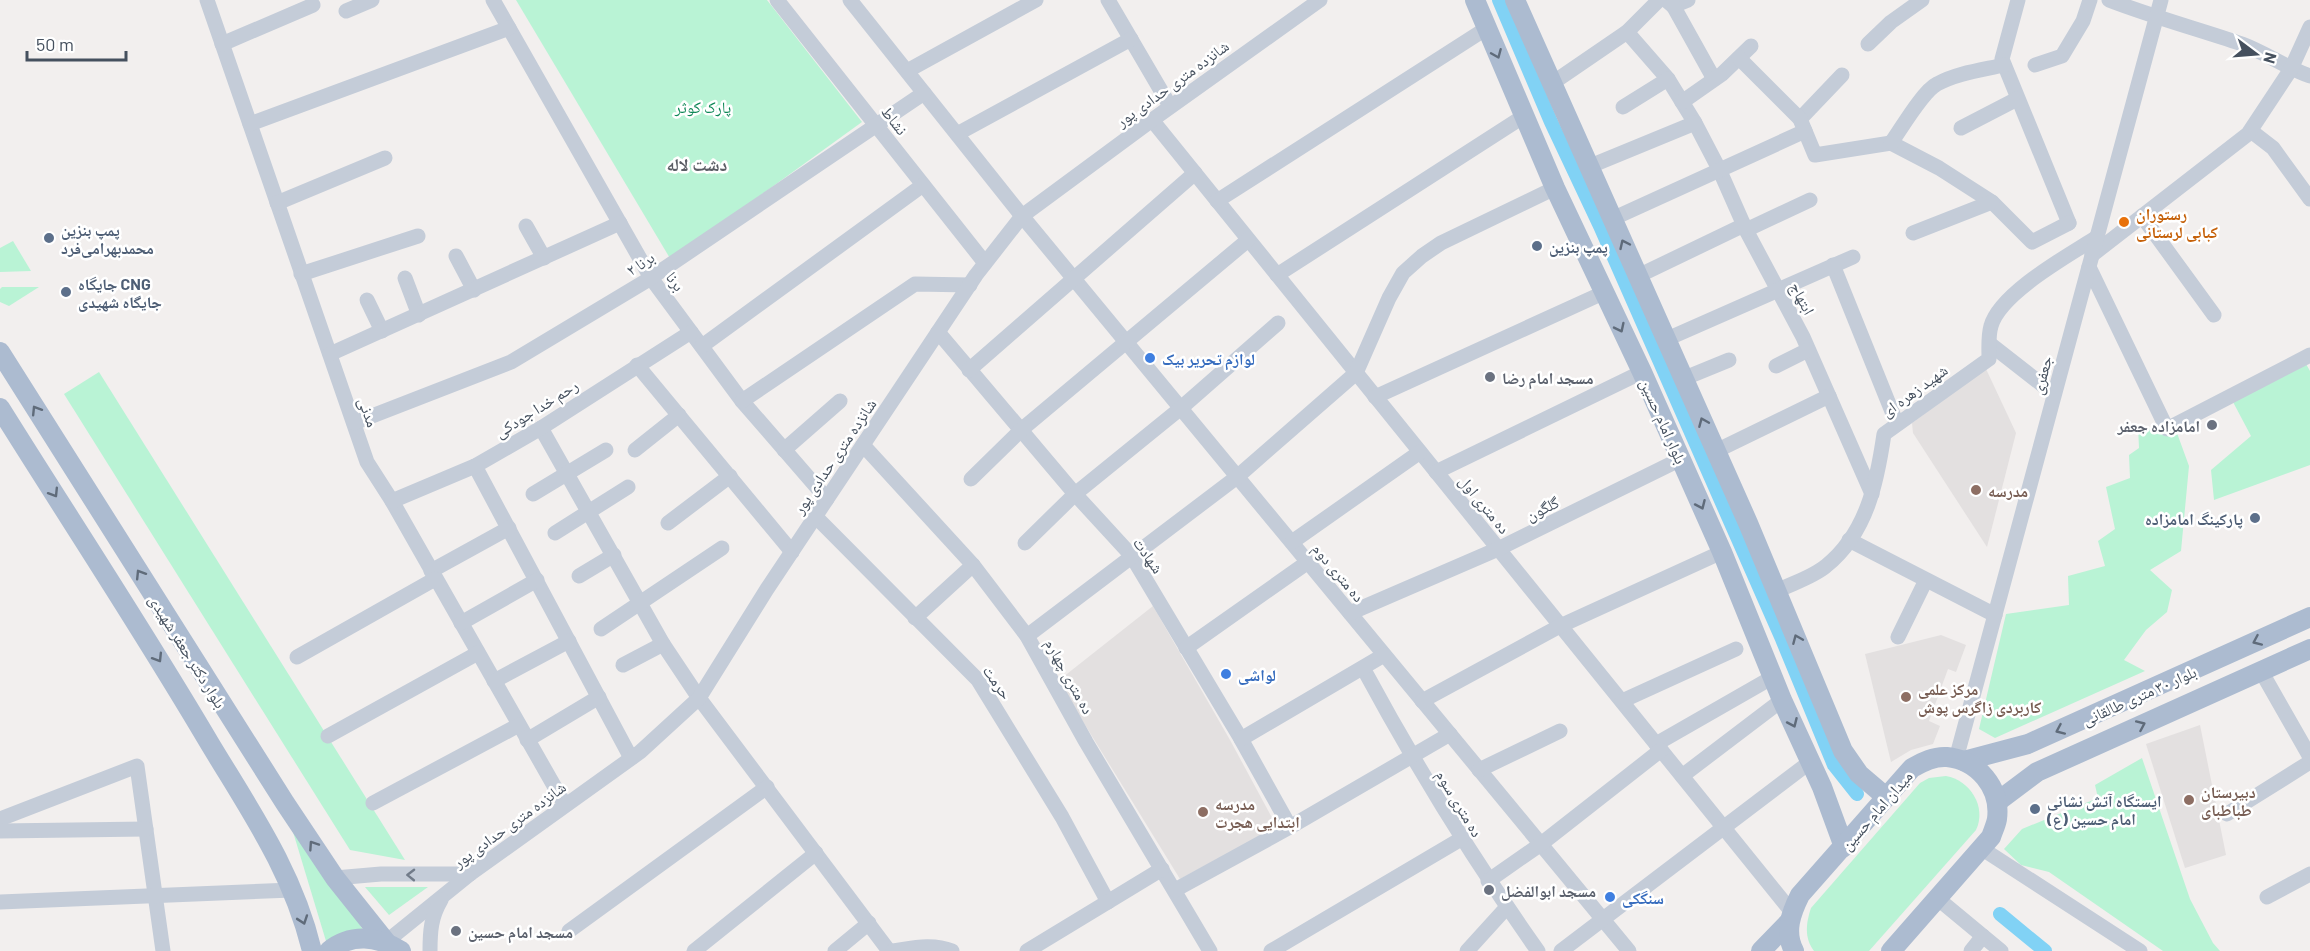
<svg xmlns="http://www.w3.org/2000/svg" width="2310" height="951" font-family="Barlow,'Noto Naskh Arabic',sans-serif">
	<rect width="100%" height="100%" fill="#f2efee"/>
	<g fill="#e3e0e0">
		<path d="M1986,369l30,64 -29,114 -74,-114 -1,-10z"/>
		<path d="M1153,606l77,134 47,87 -97,52 -122,-198z"/>
		<path d="M1941,635l25,10 -10,27 -8,-3 -19,52 11,5 -7,18 -22,6 -20,12 -26,-108z"/>
		<path d="M2200,725l26,130 -41,13 -39,-124z"/>
	</g>
	<g fill="#b9f3d5">
		<path d="M516,0h251l95,122 -191,138z"/>
		<path d="M13,241l18,30 -31,1v-24z"/>
		<path d="M2,287h37l-30,19 -9,-4v-13z"/>
		<path d="M2306,364l4,7v94l-96,35 -3,-30 40,-34 -18,-34z"/>
		<path d="M99,372l306,488 -55,-10 -286,-456z"/>
		<path d="M2138,426l39,7 12,33 -8,85 -31,19 22,20 -5,22 -21,18 -22,30 21,11 -150,67 -16,-9 27,-115 63,-9 -1,-29 37,-10 -7,-25 17,-12 -9,-42 24,-9 -1,-23 10,-7z"/>
		<path d="M2142,758l48,141 23,44 7,8h-57l-114,-79 -28,-7 -17,-16 18,-20 76,-31 -3,-13z"/>
		<path d="M1946,776c24,4 41,31 30,54l-107,121h-55c-10,-13 -8,-28 -3,-43l109,-125 9,-5z"/>
		<path d="M287,812l80,124 -38,15z"/>
		<path d="M365,887h63l-39,28z"/>
	</g>
	<g fill="none" stroke-linecap="round" stroke-linejoin="round">
		<g stroke="#81d2f5" stroke-width="14">
			<path d="M1499,0l52,122 49,104 182,413 52,126 23,29"/>
			<path d="M2000,914l45,37"/>
		</g>
		<g stroke="#c4ccd8" stroke-width="15">
			<path d="M207,0l160,462 25,39 173,304"/>
			<path d="M493,0l158,278 91,123 85,98"/>
			<path d="M777,0l208,263"/>
			<path d="M850,0l172,216 607,735"/>
			<path d="M1108,0l62,106"/>
			<path d="M1666,0l7,6 15,-6"/>
			<path d="M1670,0l44,79"/>
			<path d="M2018,0l-16,59 67,164"/>
			<path d="M2109,0c44,17 89,29 133,44 24,9 45,24 68,32"/>
			<path d="M346,11l26,-11"/>
			<path d="M1627,32l41,47 27,44 24,46 27,61 57,107 69,157"/>
			<path d="M222,44l91,-39"/>
			<path d="M1868,44l23,-22 31,-22"/>
			<path d="M2035,65l27,-9 21,-35 7,-21"/>
			<path d="M907,71l129,-71"/>
			<path d="M1551,84l76,-52 32,-32"/>
			<path d="M1682,102l40,-28 29,-28"/>
			<path d="M1623,107l45,-28"/>
			<path d="M1800,119l42,-44"/>
			<path d="M1152,120l639,791"/>
			<path d="M250,124l259,-96"/>
			<path d="M1961,128l56,-29"/>
			<path d="M1805,131l10,24 76,-12 48,25 53,34 40,40 37,-19"/>
			<path d="M2251,131l22,17 37,51"/>
			<path d="M957,134l174,-95"/>
			<path d="M1891,143c10,-14 32,-52 46,-59 20,-11 45,-14 67,-19"/>
			<path d="M1588,167l107,-44"/>
			<path d="M1217,201l270,-173"/>
			<path d="M277,203l108,-45"/>
			<path d="M2142,216l72,99"/>
			<path d="M1612,219l193,-88 -5,-12 -61,-61"/>
			<path d="M526,226l18,32"/>
			<path d="M1746,230l64,-30"/>
			<path d="M1913,233l79,-31"/>
			<path d="M2092,255l156,-121 43,-65 19,-42"/>
			<path d="M456,256l18,34"/>
			<path d="M1833,265l64,159"/>
			<path d="M2089,267l78,162 143,-74"/>
			<path d="M301,274l117,-38"/>
			<path d="M1277,275l247,-159"/>
			<path d="M1638,276l106,-51"/>
			<path d="M405,278l14,37"/>
			<path d="M367,300l15,31"/>
			<path d="M938,332l137,162 56,61 110,184 49,88"/>
			<path d="M1667,339l186,-82"/>
			<path d="M1990,344l64,50"/>
			<path d="M702,346l221,-161"/>
			<path d="M330,354l290,-131"/>
			<path d="M637,365l155,187"/>
			<path d="M1776,366l32,-16"/>
			<path d="M969,370l226,-197"/>
			<path d="M1685,378l44,-18"/>
			<path d="M1375,397l228,-104"/>
			<path d="M742,401l173,-117 55,1"/>
			<path d="M354,423l157,-61 135,-81 278,-188"/>
			<path d="M541,428l122,216 36,54 190,253"/>
			<path d="M863,445l110,120 54,71 59,106 124,209"/>
			<path d="M635,450l44,-35"/>
			<path d="M784,450l56,-49"/>
			<path d="M1716,451l113,-55"/>
			<path d="M475,466l156,292"/>
			<path d="M1436,472l206,-100"/>
			<path d="M971,479l50,-49 227,-190"/>
			<path d="M533,494l73,-44"/>
			<path d="M392,501l83,-35 66,-38 150,-96"/>
			<path d="M815,516l163,164 84,137 46,85"/>
			<path d="M668,523l62,-47"/>
			<path d="M555,533l73,-46"/>
			<path d="M1849,540l146,75"/>
			<path d="M1292,542l128,-90"/>
			<path d="M1025,543l50,-49 106,-86 97,-85"/>
			<path d="M431,571l78,-43"/>
			<path d="M579,576l35,-21"/>
			<path d="M1777,591c16,-8 36,-14 49,-25 41,-33 51,-84 58,-132l105,-75c0,-11 -1,-23 2,-33 9,-33 78,-71 106,-89"/>
			<path d="M1350,613l148,-64 183,-90"/>
			<path d="M915,618l58,-53"/>
			<path d="M461,623l76,-43"/>
			<path d="M601,629l121,-81"/>
			<path d="M1027,636l210,-159 119,-104 33,-75 14,-25 19,-17 19,-13 114,-55"/>
			<path d="M1898,637l28,-57"/>
			<path d="M1186,648l122,-86"/>
			<path d="M297,657l138,-78"/>
			<path d="M623,665l40,-21"/>
			<path d="M1363,668c54,100 109,190 175,283"/>
			<path d="M2261,671l49,86"/>
			<path d="M494,681l75,-40"/>
			<path d="M1422,701l138,-75 162,-74"/>
			<path d="M1622,701l114,-52"/>
			<path d="M328,736l150,-83"/>
			<path d="M1241,739l143,-84"/>
			<path d="M527,740l72,-43"/>
			<path d="M1656,744l117,-67"/>
			<path d="M1956,759l205,-759"/>
			<path d="M1479,770l81,-39"/>
			<path d="M1682,776l100,-76"/>
			<path d="M373,803l146,-78"/>
			<path d="M2227,814l83,-52"/>
			<path d="M0,819l137,-53 26,185"/>
			<path d="M0,831l146,-2"/>
			<path d="M1981,848l159,103"/>
			<path d="M335,878l46,-4h89"/>
			<path d="M1488,881l53,-37 120,-94"/>
			<path d="M1175,890l115,-63 160,-93"/>
			<path d="M2267,897l43,-23"/>
			<path d="M1937,898l64,53"/>
			<path d="M0,902l292,-12"/>
			<path d="M569,931l198,-144"/>
			<path d="M386,942l84,-68 170,-122 59,-54 68,-109 209,-314 46,-59 130,-96 168,-120"/>
			<path d="M430,951c0,-20 1,-34 11,-51"/>
			<path d="M694,951l122,-98"/>
			<path d="M835,951l34,-28"/>
			<path d="M893,951c20,-3 39,-8 59,0"/>
			<path d="M1027,951l135,-82"/>
			<path d="M1271,951l190,-112"/>
			<path d="M1467,951l40,-44"/>
			<path d="M1561,951l249,-189"/>
			<path d="M1971,951l12,-15"/>
		</g>
		<g stroke="#acbbd0" stroke-width="20">
			<path d="M1475,0l80,188 87,184 80,180 60,148 40,87 22,60"/>
			<path d="M1515,0l233,523 95,228 16,23 27,23"/>
			<path d="M0,352l285,451 50,75 51,64"/>
			<path d="M0,408c70,112 143,222 210,336 41,68 83,128 102,207"/>
			<path d="M1964,761l64,-17 282,-127"/>
			<path d="M1997,802l40,-30 273,-123"/>
			<path d="M329,951c22,-18 49,-15 72,0"/>
			<path d="M1761,951l28,-29"/>
			<path d="M1794,951c-10,-19 -3,-38 6,-56l112,-127c11,-6 22,-12 35,-11 31,3 54,31 50,62 -1,6 -4,12 -6,18l-100,114"/>
		</g>
	</g>
	<defs><path id="oneway-chevron" d="M-2-3.5L2.5 0L-2 3.5" fill="none" stroke-width="1.6" stroke-linecap="round" stroke-linejoin="round" transform="scale(1.5)"/></defs>
	<g stroke="#5f6b7a">
		<use href="#oneway-chevron" transform="translate(1497 54) rotate(67)"/>
		<use href="#oneway-chevron" transform="translate(1624 244) rotate(-115)"/>
		<use href="#oneway-chevron" transform="translate(1620 328) rotate(64)"/>
		<use href="#oneway-chevron" transform="translate(36 410) rotate(-122)"/>
		<use href="#oneway-chevron" transform="translate(1703 422) rotate(-113)"/>
		<use href="#oneway-chevron" transform="translate(54 493) rotate(58)"/>
		<use href="#oneway-chevron" transform="translate(1701 505) rotate(66)"/>
		<use href="#oneway-chevron" transform="translate(140 574) rotate(-122)"/>
		<use href="#oneway-chevron" transform="translate(1797 639) rotate(-113)"/>
		<use href="#oneway-chevron" transform="translate(2257 641) rotate(156)"/>
		<use href="#oneway-chevron" transform="translate(158 658) rotate(58)"/>
		<use href="#oneway-chevron" transform="translate(1793 723) rotate(66)"/>
		<use href="#oneway-chevron" transform="translate(2141 725) rotate(-24)"/>
		<use href="#oneway-chevron" transform="translate(2060 730) rotate(156)"/>
		<use href="#oneway-chevron" transform="translate(313 845) rotate(-124)"/>
		<use href="#oneway-chevron" transform="translate(303 920) rotate(71)"/>
	</g>
	<use stroke="#717b89" href="#oneway-chevron" transform="translate(411 875) rotate(-179)"/>
	<circle fill="#e8710a" stroke="#fff" stroke-width="2" cx="2124" cy="222" r="6"/>
	<g fill="#5c6f8a" stroke="#fff" stroke-width="2">
		<circle cx="49" cy="238" r="6"/>
		<circle cx="1537" cy="246" r="6"/>
		<circle cx="66" cy="292" r="6"/>
		<circle cx="2255" cy="518" r="6"/>
		<circle cx="2035" cy="809" r="6"/>
	</g>
	<g fill="#3f7fe0" stroke="#fff" stroke-width="2">
		<circle cx="1150" cy="358" r="6"/>
		<circle cx="1226" cy="674" r="6"/>
		<circle cx="1610" cy="897" r="6"/>
	</g>
	<g fill="#6b7280" stroke="#fff" stroke-width="2">
		<circle cx="1490" cy="377" r="6"/>
		<circle cx="2212" cy="425" r="6"/>
		<circle cx="1489" cy="890" r="6"/>
		<circle cx="456" cy="931" r="6"/>
	</g>
	<g fill="#8d6e63" stroke="#fff" stroke-width="2">
		<circle cx="1976" cy="490" r="6"/>
		<circle cx="1906" cy="697" r="6"/>
		<circle cx="2189" cy="800" r="6"/>
		<circle cx="1203" cy="812" r="6"/>
	</g>
	<g text-anchor="middle" dominant-baseline="central" stroke-width="5" stroke-linejoin="round" paint-order="stroke">
		<g font-size="16" fill="#45505e" stroke="#fff">
			<text transform="translate(1172 83) rotate(-36)">شانزده متری حدادی پور</text>
			<text transform="translate(895 120) rotate(52)">نشاط</text>
			<text transform="translate(640 263) rotate(-33)">برنا ۲</text>
			<text transform="translate(676 281) rotate(54)">برنا</text>
			<text transform="translate(1803 298) rotate(62)">ابتهاج</text>
			<text transform="translate(2041 375) rotate(-75)">جعفری</text>
			<text transform="translate(1914 390) rotate(-36)">شهید زهره ای</text>
			<text transform="translate(536 408) rotate(-32)">رحم خدا جودکی</text>
			<text transform="translate(369 412) rotate(71)">مدنی</text>
			<text transform="translate(1664 421) rotate(66)">بلوار امام حسین</text>
			<text transform="translate(834 456) rotate(-56)">شانزده متری حدادی پور</text>
			<text transform="translate(1485 504) rotate(51)">ده متری اول</text>
			<text transform="translate(1542 508) rotate(-26)">گلگون</text>
			<text transform="translate(1149 555) rotate(55)">شهادت</text>
			<text transform="translate(1339 572) rotate(50)">ده متری دوم</text>
			<text transform="translate(188 651) rotate(58)">بلوار دکتر جعفر شهیدی</text>
			<text transform="translate(1070 676) rotate(61)">ده متری چهارم</text>
			<text transform="translate(998 682) rotate(55)">حرمت</text>
			<text transform="translate(2139 695) rotate(-24)">بلوار ۳۰ متری طالقانی</text>
			<text transform="translate(1460 803) rotate(59)">ده متری سوم</text>
			<text transform="translate(1876 810) rotate(-49)">میدان امام حسین</text>
			<text transform="translate(509 824) rotate(-36)">شانزده متری حدادی پور</text>
		</g>
		<g font-size="16" fill="#0e8756" stroke="#fff">
			<text x="703" y="106">پارک کوثر</text>
		</g>
		<g font-size="16" font-weight="bold" fill="#c56008" stroke="#fff" text-anchor="start">
			<text x="2136" y="213">رستوران<tspan x="2136" dy="18">کبابی لرستانی</tspan></text>
		</g>
		<g font-size="16" font-weight="bold" fill="#4e5e75" stroke="#fff" text-anchor="start">
			<text x="61" y="229">پمپ بنزین<tspan x="61" dy="18">محمد‌بهرامی‌فرد</tspan></text>
			<text x="1549" y="246">پمپ بنزین</text>
			<text x="78" y="283">جایگاه CNG<tspan x="78" dy="18">جایگاه شهیدی</tspan></text>
			<text x="2243" y="518" text-anchor="end">پارکینگ امامزاده</text>
			<text x="2047" y="800">ایستگاه آتش نشانی<tspan x="2047" dy="18">امام حسین (ع)</tspan></text>
		</g>
		<g font-size="16" font-weight="bold" fill="#366cbe" stroke="#fff" text-anchor="start">
			<text x="1162" y="358">لوازم تحریر بیک</text>
			<text x="1238" y="674">لواشی</text>
			<text x="1622" y="897">سنگکی</text>
		</g>
		<g font-size="16" font-weight="bold" fill="#5b616d" stroke="#fff" text-anchor="start">
			<text x="1502" y="377">مسجد امام رضا</text>
			<text x="2200" y="425" text-anchor="end">امامزاده جعفر</text>
			<text x="1501" y="890">مسجد ابوالفضل</text>
			<text x="468" y="931">مسجد امام حسین</text>
		</g>
		<g font-size="16" font-weight="bold" fill="#785e54" stroke="#fff" text-anchor="start">
			<text x="1988" y="490">مدرسه</text>
			<text x="1918" y="688">مرکز علمی<tspan x="1918" dy="18">کاربردی زاگرس پوش</tspan></text>
			<text x="2201" y="791">دبیرستان<tspan x="2201" dy="18">طباطبای</tspan></text>
			<text x="1215" y="803">مدرسه<tspan x="1215" dy="18">ابتدایی هجرت</tspan></text>
		</g>
		<g font-size="18" font-weight="bold" fill="#5b5e65" stroke="#fff">
			<text x="697" y="164">دشت لاله</text>
		</g>
	</g>
	<g transform="translate(2256 54) rotate(106)" stroke="#ffffff" stroke-width="4.5" paint-order="stroke">
	<path d="M0-4.5L10 22L0 15L-10 22Z" fill="#45505e"/>
	<text y="-9" font-size="16" font-weight="bold" text-anchor="middle" fill="#45505e">N</text>
	</g>
	<path d="M27 51v9h99v-9" fill="none" stroke="#45505e" stroke-width="3"/>
	<text x="36" y="51" font-size="18" fill="#45505e" stroke="#ffffff" stroke-width="4.5" paint-order="stroke">50 m</text>
</svg>
